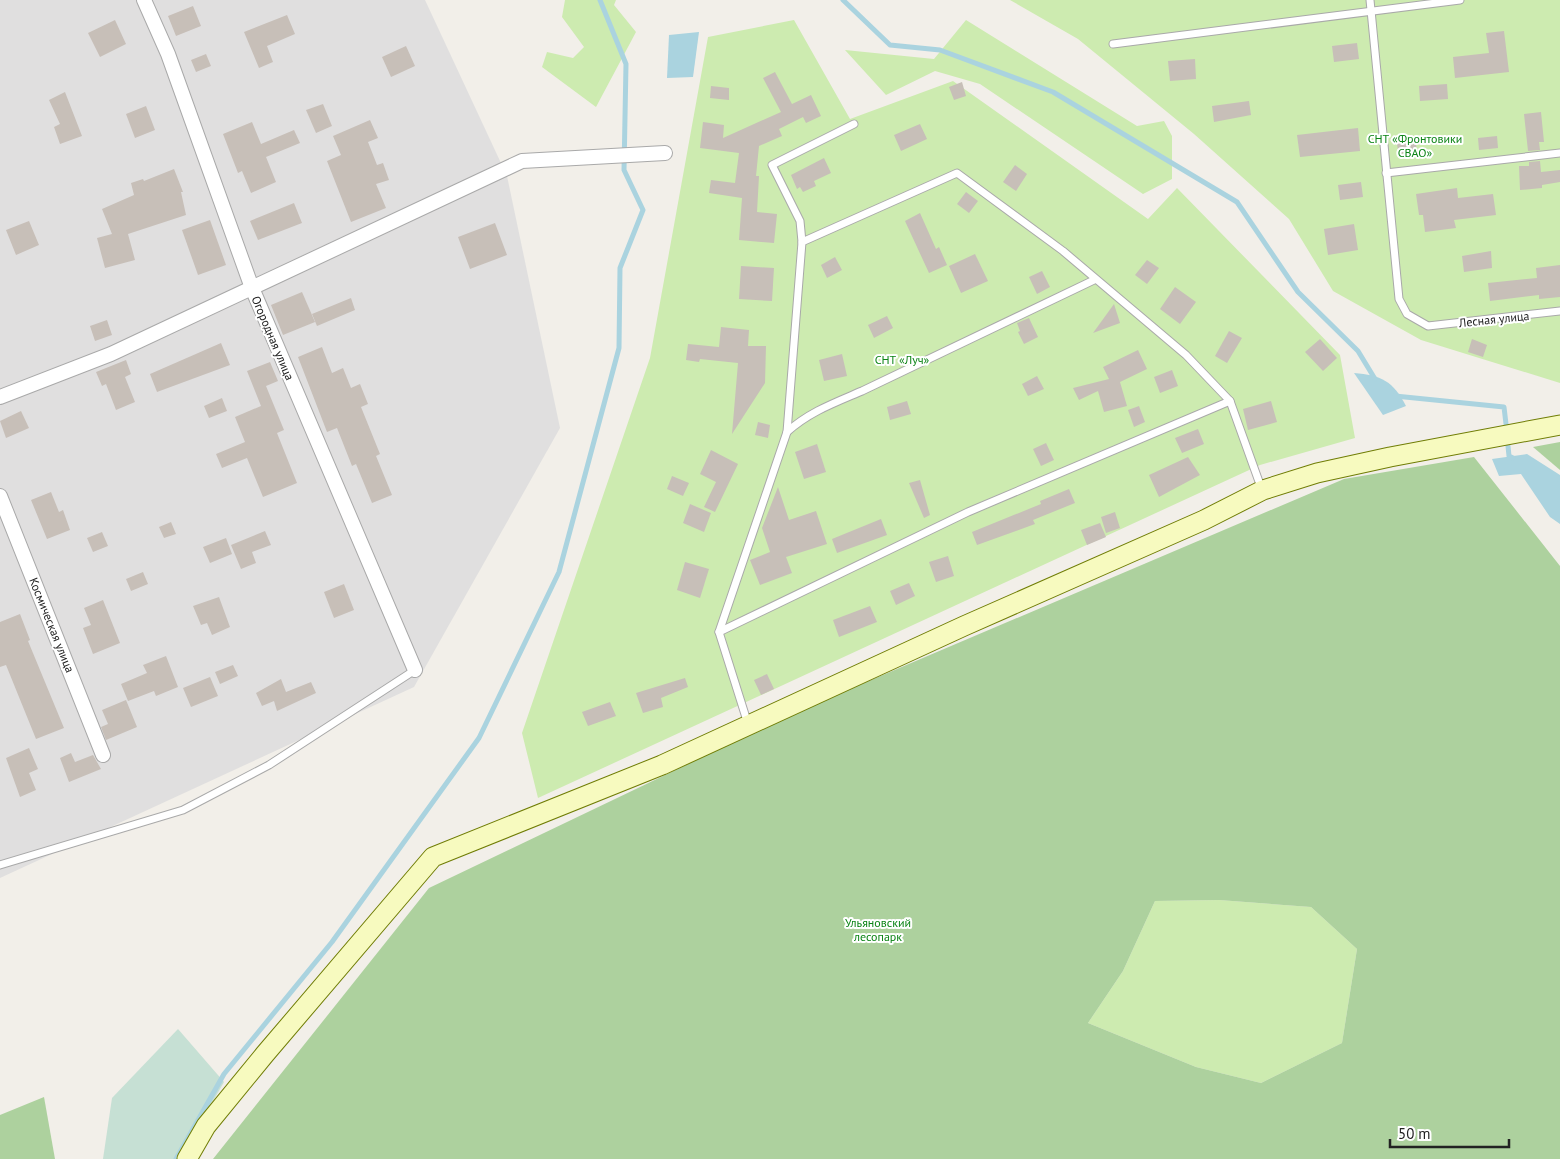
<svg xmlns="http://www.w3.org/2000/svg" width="1560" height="1159" font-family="'PT Sans',sans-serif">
	<rect width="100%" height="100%" fill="#f2efe9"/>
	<path fill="#e0dfdf" d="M0,0h425l82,176 53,252 -146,259 -414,191z"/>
	<g fill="#cdebb0">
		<path d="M565,0h51l-2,5 22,27 -40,75 -54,-40 5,-15 26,6 11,-11 -22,-30z"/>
		<path d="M1010,0h550v383l-139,-43 -88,-49 -44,-72 -95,-85 -116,-95z"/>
		<path d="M794,20l56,99 103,-38 195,138 29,-31 163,167 15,83 -95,27 -722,333 -16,-65 128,-375 58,-321z"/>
		<path d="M966,20l171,106 27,-5 8,15v43l-29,15 -163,-110 -45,-13 -49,24 -41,-45 89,9z"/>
		<path d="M1219,900l92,7 46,42 -15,94 -81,40 -65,-16 -108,-44 35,-52 32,-70z"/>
	</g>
	<g fill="#add19e" fill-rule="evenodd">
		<path d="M1560,442v28l-27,-23z"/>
		<path d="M1474,457l86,109v593h-1347l216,-271 374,-179 541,-230zM1219,900l92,7 46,42 -15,94 -81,40 -65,-16 -108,-44 35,-52 32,-70z"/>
		<path d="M44,1097l11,62h-55v-44z"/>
	</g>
	<path fill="#c6e0d4" d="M178,1029l46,53 -44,77h-77l9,-61z"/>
	<g fill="#aad3df">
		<path d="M699,32l-6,45 -26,1 2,-43z"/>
		<path d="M1354,373c27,2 39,8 52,33l-23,9z"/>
		<path d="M1527,454l33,21v49l-10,-7 -29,-43 -22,2 -7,-17z"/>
	</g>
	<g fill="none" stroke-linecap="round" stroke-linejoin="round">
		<g stroke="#aad3df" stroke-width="5">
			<path d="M843,0l47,45 50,5 113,42 184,110 61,90 60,59 17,28"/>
			<path d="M1395,396l109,11 2,17"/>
			<path d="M1508,446l1,10 4,2"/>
			<path d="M176,1159l48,-85 108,-132 147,-204 80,-166 60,-224 1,-80 23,-58 -19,-40 2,-106 -26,-64"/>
		</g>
	</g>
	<g fill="#c7bfb8">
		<path d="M193,6l8,20 -25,10 -8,-20z"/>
		<path d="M287,15l8,19 -28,12 6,16 -14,6 -15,-36z"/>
		<path d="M115,20l11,24 -26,13 -12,-24z"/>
		<path d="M1504,31l5,41 -54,6 -2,-21 36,-4 -3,-20z"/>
		<path d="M1357,43l2,16 -25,3 -2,-16z"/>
		<path d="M406,46l9,20 -24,11 -9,-20z"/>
		<path d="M206,54l5,12 -15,6 -5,-12z"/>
		<path d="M1195,59l1,20 -26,2 -2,-20z"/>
		<path d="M775,72l17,32 19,-9 10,21 -15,7 -3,-6 -24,12 3,7 -23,10 -3,30h3l-2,36 20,2 -3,29 -35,-3 3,-42 -33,-5 2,-13 24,3 4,-30 -39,-5 3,-26 21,3 -1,13 58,-26 -18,-34z"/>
		<path d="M962,82l4,14 -12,4 -5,-13z"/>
		<path d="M1447,84l1,15 -28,2 -1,-15z"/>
		<path d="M711,86l18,2v12l-19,-2z"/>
		<path d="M65,92l17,44 -22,8 -6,-17 6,-3 -11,-24z"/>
		<path d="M1249,101l2,14 -37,7 -2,-16z"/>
		<path d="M323,104l9,22 -16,7 -10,-23z"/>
		<path d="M146,106l9,24 -20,8 -9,-24z"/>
		<path d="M1541,112l3,30h-5l1,8 -12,1 -4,-37z"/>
		<path d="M370,120l8,18 -10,4 9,23 6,-2 6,17 -13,4 10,24 -35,14 -24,-61 14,-6 -8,-19z"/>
		<path d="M252,122l9,22 33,-14 6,13 -34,14 10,25 -25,11 -9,-22 -4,2 -15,-39z"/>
		<path d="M920,124l7,15 -26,12 -7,-16z"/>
		<path d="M1358,128l2,23 -60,6 -3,-22z"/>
		<path d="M1497,136l1,12 -19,2 -1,-12z"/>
		<path d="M1415,137l2,14 -18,3 -3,-14z"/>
		<path d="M824,158l7,15 -17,8 2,5 -13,6 -3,-5 -3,2 -6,-14z"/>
		<path d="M1540,161l1,11 19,-2v12l-18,3v3l-22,2 -1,-24h10v-4z"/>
		<path d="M1015,165l12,9 -11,17 -13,-9z"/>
		<path d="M174,169l9,23h-2l5,23 -58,19 7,26 -30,8 -8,-30 15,-4 -10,-25 32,-14 -3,-12 12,-4 1,2z"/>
		<path d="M1361,182l2,15 -23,3 -2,-15z"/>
		<path d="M1457,188l1,10 35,-4 3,21 -42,5 2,8 -31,4 -2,-17h-4l-3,-21z"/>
		<path d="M966,192l12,9 -9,12 -12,-9z"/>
		<path d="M294,203l8,20 -44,17 -8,-19z"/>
		<path d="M920,213l16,36 3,-2 8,18 -18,8 -24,-52z"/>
		<path d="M210,220l16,45 -28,10 -16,-45z"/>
		<path d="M29,221l10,24 -23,10 -10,-25z"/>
		<path d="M495,223l12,32 -37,14 -12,-32z"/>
		<path d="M1354,224l4,26 -30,5 -4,-26z"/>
		<path d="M1491,251l1,17 -28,4 -2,-16z"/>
		<path d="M975,254l13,27 -27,12 -12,-27z"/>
		<path d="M835,257l7,13 -15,8 -6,-13z"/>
		<path d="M1147,260l12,8 -12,16 -12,-9z"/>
		<path d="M1560,265v32l-21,2v-4l-49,6 -2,-18 49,-5 -1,-10z"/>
		<path d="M741,266l33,2 -2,33 -33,-2z"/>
		<path d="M1042,271l8,16 -13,7 -8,-17z"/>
		<path d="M1175,287l21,15 -16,22 -20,-15z"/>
		<path d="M302,292l13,30 -32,13 -12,-30z"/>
		<path d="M351,298l4,12 -38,16 -5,-12z"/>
		<path d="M1114,304l6,19 -27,10z"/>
		<path d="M887,316l6,12 -19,10 -6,-13z"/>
		<path d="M1029,318l9,19 -14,7 -6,-12 2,-1 -3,-8z"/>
		<path d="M107,320l5,15 -17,6 -5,-15z"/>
		<path d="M721,327l28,3 -1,16h18l-1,37 -33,51 6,-71 -38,-4 -1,3 -13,-2 2,-16 31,3z"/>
		<path d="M1229,331l13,7 -15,25 -12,-7z"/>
		<path d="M1320,339l17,19 -14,13 -18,-19z"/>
		<path d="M1472,339l15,6 -4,12 -15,-5z"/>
		<path d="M221,343l9,22 -73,27 -7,-18z"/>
		<path d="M322,347l10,26 11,-5 8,20 9,-4 8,20 -7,3 19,47 -4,2 16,39 -20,8 -16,-39 -4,2 -15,-38 -10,4 -29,-75z"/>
		<path d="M1138,350l9,19 -27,13 7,24 -23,6 -6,-21 -19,9 -6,-12 36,-9 -6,-12z"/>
		<path d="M842,354l5,22 -23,5 -5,-21z"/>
		<path d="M126,360l5,14 -6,3 10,25 -19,8 -10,-26 -4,2 -6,-14z"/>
		<path d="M270,362l8,19 -12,5 18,44 -7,3 20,50 -34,14 -16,-39 -25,10 -6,-14 29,-12 -10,-25 26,-11 -14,-35z"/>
		<path d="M1172,370l6,16 -18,7 -6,-16z"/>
		<path d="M1037,376l7,13 -16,7 -6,-12z"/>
		<path d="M222,398l5,13 -18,7 -5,-12z"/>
		<path d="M907,401l4,13 -21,6 -3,-13z"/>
		<path d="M1271,401l6,21 -29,8 -5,-21z"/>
		<path d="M1139,406l6,16 -11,5 -6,-17z"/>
		<path d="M21,411l8,17 -23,10 -6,-17z"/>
		<path d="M758,422l12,3 -2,13 -13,-3z"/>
		<path d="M1198,429l6,15 -22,9 -7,-15z"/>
		<path d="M1046,443l8,17 -13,6 -8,-17z"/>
		<path d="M817,444l9,28 -22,7 -9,-27z"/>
		<path d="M711,450l27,14 -23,48 -11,-5 12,-25 -16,-8z"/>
		<path d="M1188,457l12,18 -41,22 -10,-22z"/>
		<path d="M672,476l17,7 -6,13 -16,-7z"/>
		<path d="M920,480l10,35 -6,3 -15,-35z"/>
		<path d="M778,487l11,33 27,-9 11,33 -41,13 6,16 -32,12 -10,-25 20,-8 -8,-24z"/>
		<path d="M1069,489l6,14 -42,17 2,4 -58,21 -5,-13 69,-28 -1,-3z"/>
		<path d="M51,492l8,20 4,-2 7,20 -23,9 -16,-39z"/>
		<path d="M690,504l21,9 -7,19 -21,-9z"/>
		<path d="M1115,512l5,16 -14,5 -5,-16z"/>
		<path d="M881,519l6,16 -50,18 -5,-14z"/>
		<path d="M171,522l5,12 -12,4 -5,-11z"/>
		<path d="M1100,523l6,14 -19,8 -6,-15z"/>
		<path d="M265,531l6,14 -19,7 4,11 -15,6 -10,-24z"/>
		<path d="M102,532l6,14 -15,6 -6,-14z"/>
		<path d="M226,538l6,16 -22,9 -7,-16z"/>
		<path d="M948,556l6,20 -18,6 -7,-20z"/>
		<path d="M685,562l24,7 -9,29 -23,-8z"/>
		<path d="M143,572l5,12 -17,7 -5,-12z"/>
		<path d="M909,583l6,13 -19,9 -6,-14z"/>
		<path d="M344,584l10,26 -20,8 -10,-26z"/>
		<path d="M219,597l11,30 -18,8 -5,-12 -6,2 -8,-19z"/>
		<path d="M103,600l17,43 -27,11 -10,-26 8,-3 -7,-17z"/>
		<path d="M870,606l7,16 -38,15 -6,-17z"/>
		<path d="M20,614l10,26 -2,1 36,87 -28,11 -30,-74 -6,2v-45z"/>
		<path d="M166,656l12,31 -22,9 -2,-5 -26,10 -7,-17 26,-11 -4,-8z"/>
		<path d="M233,665l5,11 -18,8 -5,-12z"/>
		<path d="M767,674l7,15 -13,6 -7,-15z"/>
		<path d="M210,677l8,19 -27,11 -8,-19z"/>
		<path d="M685,678l3,9 -27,11 2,9 -20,6 -7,-20z"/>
		<path d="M281,679l5,13 25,-10 5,11 -39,18 -3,-10 -12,5 -6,-13z"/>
		<path d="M126,700l11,27 -31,13 -5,-13 7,-3 -6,-14z"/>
		<path d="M610,702l6,14 -28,10 -6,-14z"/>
		<path d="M29,748l9,21 -9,4 7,17 -16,7 -14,-39z"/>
		<path d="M71,753l4,9 18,-7 8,14 -32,13 -9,-24z"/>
	</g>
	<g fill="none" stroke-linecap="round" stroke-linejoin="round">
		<defs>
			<g id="lane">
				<path d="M1370,0l29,299 8,15 21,12 132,-15"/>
				<path d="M1113,44l347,-44"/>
				<path d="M1386,173l174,-20"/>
				<path d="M802,242l-2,-21 -28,-56 82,-41"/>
				<path d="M787,432c22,-20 47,-29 75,-41l232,-111"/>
				<path d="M719,632l249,-120 262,-111"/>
				<path d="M748,724l-29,-92 68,-200 15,-190 155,-69 106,78 123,104 44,46 32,89"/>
				<path d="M0,865l183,-55 86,-45 146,-95"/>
			</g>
			<g id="street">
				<path d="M144,0l24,54 84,234 163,382"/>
				<path d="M0,397l111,-43 411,-193 143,-8"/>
				<path d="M0,496l103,259"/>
			</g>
			<path id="secondary" d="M187,1159l19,-33 59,-72 168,-197 229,-92 302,-139 240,-106 59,-30 54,-17 73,-16 170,-32"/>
		</defs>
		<use href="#lane" stroke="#a9a9a9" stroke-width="9"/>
		<use href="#street" stroke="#a9a9a9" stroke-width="16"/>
		<use href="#secondary" stroke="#707d05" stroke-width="21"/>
		<use href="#lane" stroke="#fff" stroke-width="7"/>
		<use href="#street" stroke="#fff" stroke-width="14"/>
		<use href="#secondary" stroke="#f7fabf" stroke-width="19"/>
	</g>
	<g text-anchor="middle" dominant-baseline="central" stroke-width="4" stroke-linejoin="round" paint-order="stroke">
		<g font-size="12" fill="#0c8416" stroke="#fff">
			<text x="1415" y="138">СНТ «Фронтовики<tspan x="1415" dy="14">СВАО»</tspan></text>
			<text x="902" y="359">СНТ «Луч»</text>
			<text x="878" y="922">Ульяновский<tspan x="878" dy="14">лесопарк</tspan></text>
		</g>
		<g font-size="12" fill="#222" stroke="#fff">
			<text transform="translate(1494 319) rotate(-6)">Лесная улица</text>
			<text transform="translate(273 338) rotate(67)">Огородная улица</text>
			<text transform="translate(52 625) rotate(68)">Космическая улица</text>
		</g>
	</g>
	<path d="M1390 1139v8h119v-8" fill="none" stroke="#222222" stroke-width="2.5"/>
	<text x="1398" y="1139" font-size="15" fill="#222222" stroke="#ffffff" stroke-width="4" paint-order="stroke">50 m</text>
</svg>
